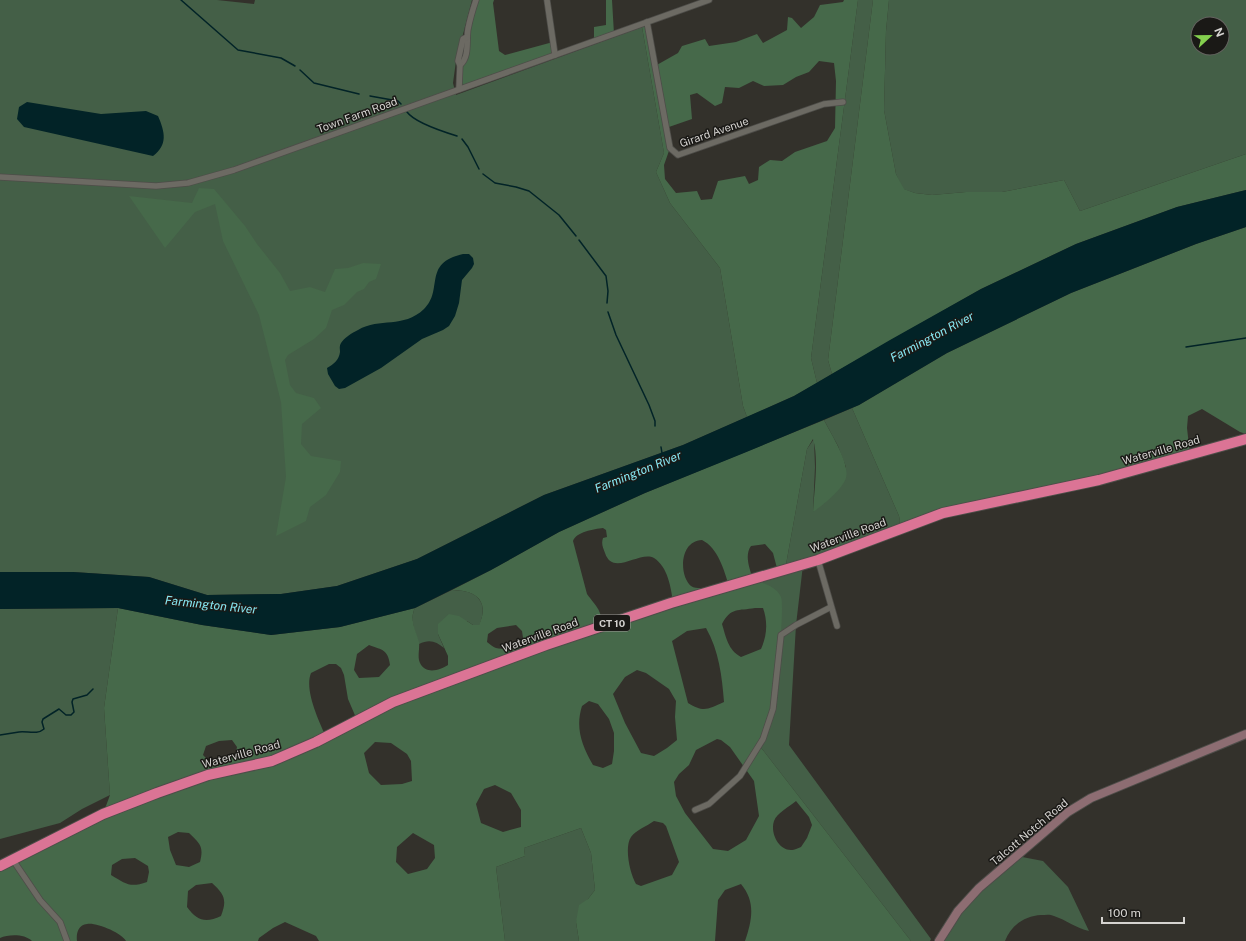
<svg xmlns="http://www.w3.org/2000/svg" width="1246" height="941" font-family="'Public Sans',sans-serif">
	<rect width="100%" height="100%" fill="#33312b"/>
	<g fill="#445f47" fill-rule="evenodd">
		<path d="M0,0h217l37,4 1,-4h217l-16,61 -3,22 3,12 186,-68 22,126 -8,19 14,31 50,65 23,138 4,11 -64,28 -139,50 -127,64 -80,27 -56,8 -74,1 -58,-18 -76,-5h-73z"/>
		<path d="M858,0h15l-45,360 4,14 -15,9 -6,-25z"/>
		<path d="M889,0h357v154l-166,57 -16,-31 -62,12h-36l-34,3 -17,-2 -12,-4 -7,-15 -12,-64 2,-79zM1198,24h24v24h-24z"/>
		<path d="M852,408l47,108 1,5 -2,5 -95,39 -7,60 -7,120 142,194 -1,2h-19l-152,-196 22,-110 -21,-53 25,-12 22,-121 7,-10 1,28 -2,45 33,-45 -8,-21 -14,-26z"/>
		<path d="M452,590c24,0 38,11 27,36l-6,-1 -6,-4 -29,13 6,14c-8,-7 -15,-9 -25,-4 -3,-10 -10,-25 -4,-36z"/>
		<path d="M118,608l-14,100 6,87 -28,14 -22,14 -60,16v-230z"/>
		<path d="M581,828l10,25 4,37 -7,9 -12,23 3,19h-74l-9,-74 29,-11 -1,-8z"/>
		<path d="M1017,856l26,5 25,26 21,44c-13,-3 -23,-11 -35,-15 -4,-2 -9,-1 -13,-1 -16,1 -30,10 -36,26h-66l19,-30z"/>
	</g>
	<g fill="#46694a" fill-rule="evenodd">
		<path d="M476,0h18l-1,3 6,48 6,4 48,-13 2,13 -96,34 1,-24 3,-3z"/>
		<path d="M606,0h6l2,34 -20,7v-14l12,-2z"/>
		<path d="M844,0h14l-47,358 6,25 -23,13 -47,21 -4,-11 -23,-138 -50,-65 -14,-31 8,-19 -22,-126 5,-5 8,44 23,-13 4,-7 23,-7 4,7 27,-4 21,-8 6,9 24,-13 1,-13 4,1 9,10 13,-11 6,-12 23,-3zM819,61l15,2 2,18 -1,47 -8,13 -32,11 -13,9 -12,-1 -11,7 -1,13 -9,4 -4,-8 -27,5 -6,18 -11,1 -4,-9 -21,2 -11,-14 -1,-14 6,-17 -4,-20 26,-9 -2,-24 7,-2 18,13 7,-3 3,-16 14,1 14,-7 11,5 19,-1 13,-8 13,-5z"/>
		<path d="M873,0h16l-3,31 -2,79 12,64 8,15 11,4 17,2 34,-3h36l62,-12 16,31 166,-57v36l-69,17 -101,37 -95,45 -149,85 -4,-14z"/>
		<path d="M199,188l15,1 31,37 12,18 23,29 10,18 20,-4 15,5 10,-23 13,-1 15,-5 18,1 -5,15 -7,3 -5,7 -7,3 -13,13 -12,5 -6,18 -12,11 -26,16 -3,5 5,25 6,8 18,5 7,10 -19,16 -1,20 10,12 30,5 -1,11 -14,23 -16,12 -4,14 -30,15 10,-59 -5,-75 -22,-87 -36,-74 -8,-37 -20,8 -30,36 -36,-52 63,7z"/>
		<path d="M1246,227v207l-6,-2 -38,-23 -14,7 -1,12 3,26 -292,72 2,-5 -1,-5 -47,-108 7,-3 88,-52 124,-60 125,-49z"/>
		<path d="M824,420c7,14 26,43 22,58 -4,12 -23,27 -33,34 1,-20 6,-54 0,-73l-6,10 -22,121 -7,2 -5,-19 -8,-9 -14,2c-7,10 -1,23 2,34 10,3 23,6 28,17 4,10 -5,96 -8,111 -2,12 -9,25 -14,37l152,196h-166c7,-21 11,-39 -4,-57l-16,6 -7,10 -3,41h-136l-3,-19 3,-17 9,-6 7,-9 -4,-37 -10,-25 -57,20 1,8 -29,11 9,74h-186l-3,-5 -31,-14 -12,6 -14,10 -1,3h-132c-4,-8 -30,-19 -39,-17 -9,1 -11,10 -10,17h-45c-7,-7 -23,-7 -32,-3v-72l103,-52 7,-19 -6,-87 14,-100 84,17 69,10 69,-8 75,-19c-6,11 1,23 4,34 1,6 -2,15 1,21 6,12 20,7 28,2v-9l-10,-22v-10l11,-10 10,2 14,9h6c11,-24 -3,-35 -27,-35l39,-20 68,-38 86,-39zM603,528l3,2 1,7 -4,1c-2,6 0,10 2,15 8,24 35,-3 49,5 14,9 17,30 19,44l-70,24c-3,-19 -6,-18 -16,-32l-14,-53c3,-9 21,-12 30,-13zM702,540c16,8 22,30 27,46l-24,7 -4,-5c-4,0 -7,0 -10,-2 -12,-10 -12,-45 11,-46zM755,608h8c5,14 4,28 -2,41l-20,8c-13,-7 -15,-20 -19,-33 9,-17 16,-13 33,-16zM516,625l6,6 1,7c-6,7 -18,13 -27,10 -3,-1 -6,-4 -9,-6l1,-8 9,-6zM706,628c13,23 16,48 18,74 -16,7 -20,11 -36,1l-16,-62 15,-10zM369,645c14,5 19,5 21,20l-11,12 -20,1 -5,-8 3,-16zM329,664h7l5,4 3,7 4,24 9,21 -31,17c-7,-16 -22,-47 -15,-64zM637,670l9,3 23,16 7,12 -1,16 2,23 -10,8 -13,8 -13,-3 -16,-30 -12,-29 12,-17zM589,701l9,3 11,15 5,14v18l-2,13 -9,4 -10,-3c-11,-19 -18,-37 -11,-59zM717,739l4,1 9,7 24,34 5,35 -13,24 -18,11 -15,-2 -28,-36 -9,-17 -2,-14 5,-8 10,-9 7,-15zM232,740l5,7 -2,9 -15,4 -11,1 -6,-6 3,-9 13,-5zM375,742l16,1 16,11 4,7 1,20 -10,3 -21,1 -12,-12 -5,-20zM495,785l16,8 10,17v17l-18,5 -22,-9 -5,-19 8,-15zM796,801l13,16 3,8 -5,13 -6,9c-3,1 -7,3 -9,3 -14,1 -22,-18 -18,-29 3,-8 15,-14 22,-20zM654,821l9,2 3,3 13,36 -7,13 -31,11 -5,-2c-6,-10 -12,-37 -5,-47 5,-7 16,-11 23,-16zM178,832l11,1c11,11 15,13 11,29l-11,5 -13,-2 -6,-15 -2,-13zM413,833l21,12 1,13 -8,11 -19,5 -12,-12 1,-15zM135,858l13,8 1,6 -2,10c-17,6 -21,2 -36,-7l1,-10 10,-6zM212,883c13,12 15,17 9,33 -15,7 -24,5 -34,-9l1,-16 8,-6z"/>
	</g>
	<g fill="#022327">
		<path d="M27,102l74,12 45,-3 12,5c7,16 10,29 -5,40l-129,-29 -7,-8 2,-12z"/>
		<path d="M1246,190v37l-50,17 -125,49 -124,60 -88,52 -115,48 -99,40 -86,39 -68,38 -76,38 -75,19 -69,8 -69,-10 -84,-17 -118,1v-37h73l76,5 58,18 74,-1 56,-8 80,-27 127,-64 139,-50 111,-49 96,-56 91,-51 95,-45 101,-37z"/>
		<path d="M463,254h6l4,4 1,6 -2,4 -10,12 -3,23 -4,13 -6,10 -6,4 -21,9 -41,29 -36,20 -6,1 -4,-3 -7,-12 -1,-6c7,-4 12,-8 13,-16 0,-3 -1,-6 1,-9 3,-5 11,-10 17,-13 22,-13 45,-1 66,-21 20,-19 -2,-46 39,-55z"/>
	</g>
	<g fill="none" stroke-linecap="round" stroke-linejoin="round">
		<g stroke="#022327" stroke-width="1.5">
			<path d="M181,0l57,50 43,8 14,8"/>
			<path d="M300,70l14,13 45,11"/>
			<path d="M370,96l28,5 3,3"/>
			<path d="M407,112c8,11 37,20 50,24"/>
			<path d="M462,139l6,8 11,22"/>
			<path d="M483,174l12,9 21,4 13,4 30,24 17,21"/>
			<path d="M579,240l27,36 2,15 -1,12"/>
			<path d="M608,312l8,23 33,70 6,16v5"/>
			<path d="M1186,347l60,-9"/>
			<path d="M661,447l1,6"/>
			<path d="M0,735c6,-1 13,-2 19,-3 9,-1 18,3 25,-3l-2,-7 1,-3 16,-10 7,6h5l3,-3 -2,-10 1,-3 14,-4 6,-6"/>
		</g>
		<defs>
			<g id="street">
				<path d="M547,0l8,55"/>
				<path d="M647,22l23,126 8,7 146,-51 19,-2"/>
				<path d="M460,65c10,-8 6,-25 8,-36 2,-10 5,-20 8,-29"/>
				<path d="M459,89l1,-24 -2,-4 5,-22 4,-2"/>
				<path d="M0,177l156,9 32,-3 46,-13 475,-170"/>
				<path d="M818,560l19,66"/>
				<path d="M695,810l14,-6 31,-28 23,-37 10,-30 8,-74 15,-10 35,-18"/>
				<path d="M13,860l27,40 20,22 7,19"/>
			</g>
			<path id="secondary" d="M939,941l19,-30 21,-23 89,-76 23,-14 155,-64"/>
			<path id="highway" d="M0,866l103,-52 54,-21 51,-18 64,-14 44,-19 77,-40 153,-57 125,-42 147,-43 125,-47 156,-33 147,-41"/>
		</defs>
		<use href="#street" stroke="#4e4d49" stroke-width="7"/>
		<use href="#secondary" stroke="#4e4d49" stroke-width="10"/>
		<use href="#highway" stroke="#4e4d49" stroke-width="12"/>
		<use href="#street" stroke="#6c6a63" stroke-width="5.5"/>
		<use href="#secondary" stroke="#8d6d72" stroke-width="8"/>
		<use href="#highway" stroke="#db7495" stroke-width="10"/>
	</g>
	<g text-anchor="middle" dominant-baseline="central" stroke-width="3" stroke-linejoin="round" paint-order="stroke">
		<rect fill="#1a1916" stroke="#9d9b98" stroke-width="1" x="594" y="615" width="36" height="16" rx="3"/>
		<g font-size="10" font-weight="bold" fill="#d5d3d0">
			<text x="612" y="623">CT 10</text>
		</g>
		<g font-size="11" fill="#d5d3d0" stroke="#1a1916">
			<text transform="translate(357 115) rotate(-20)">Town Farm Road</text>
			<text transform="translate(714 132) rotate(-19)">Girard Avenue</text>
			<text transform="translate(1161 450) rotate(-16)">Waterville Road</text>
			<text transform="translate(848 535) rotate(-20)">Waterville Road</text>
			<text transform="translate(540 635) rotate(-20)">Waterville Road</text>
			<text transform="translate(241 754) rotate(-15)">Waterville Road</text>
			<text transform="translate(1029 832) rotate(-40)">Talcott Notch Road</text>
		</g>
		<g font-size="12" font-style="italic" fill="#86e8f3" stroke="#1a1916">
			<text transform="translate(932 337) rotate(-28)">Farmington River</text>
			<text transform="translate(638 472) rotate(-22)">Farmington River</text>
			<text transform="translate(211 605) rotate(6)">Farmington River</text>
		</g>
	</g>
	<g transform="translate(1210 36) rotate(68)"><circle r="19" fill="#1a1916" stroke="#656360"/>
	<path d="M0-3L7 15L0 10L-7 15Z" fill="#84d04e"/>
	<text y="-6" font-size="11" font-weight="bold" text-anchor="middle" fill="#d5d3d0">N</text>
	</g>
	<path d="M1102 917v6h82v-6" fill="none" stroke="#d5d3d0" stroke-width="2"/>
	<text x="1108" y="917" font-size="12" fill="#d5d3d0" stroke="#1a1916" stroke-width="3" paint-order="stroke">100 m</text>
</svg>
